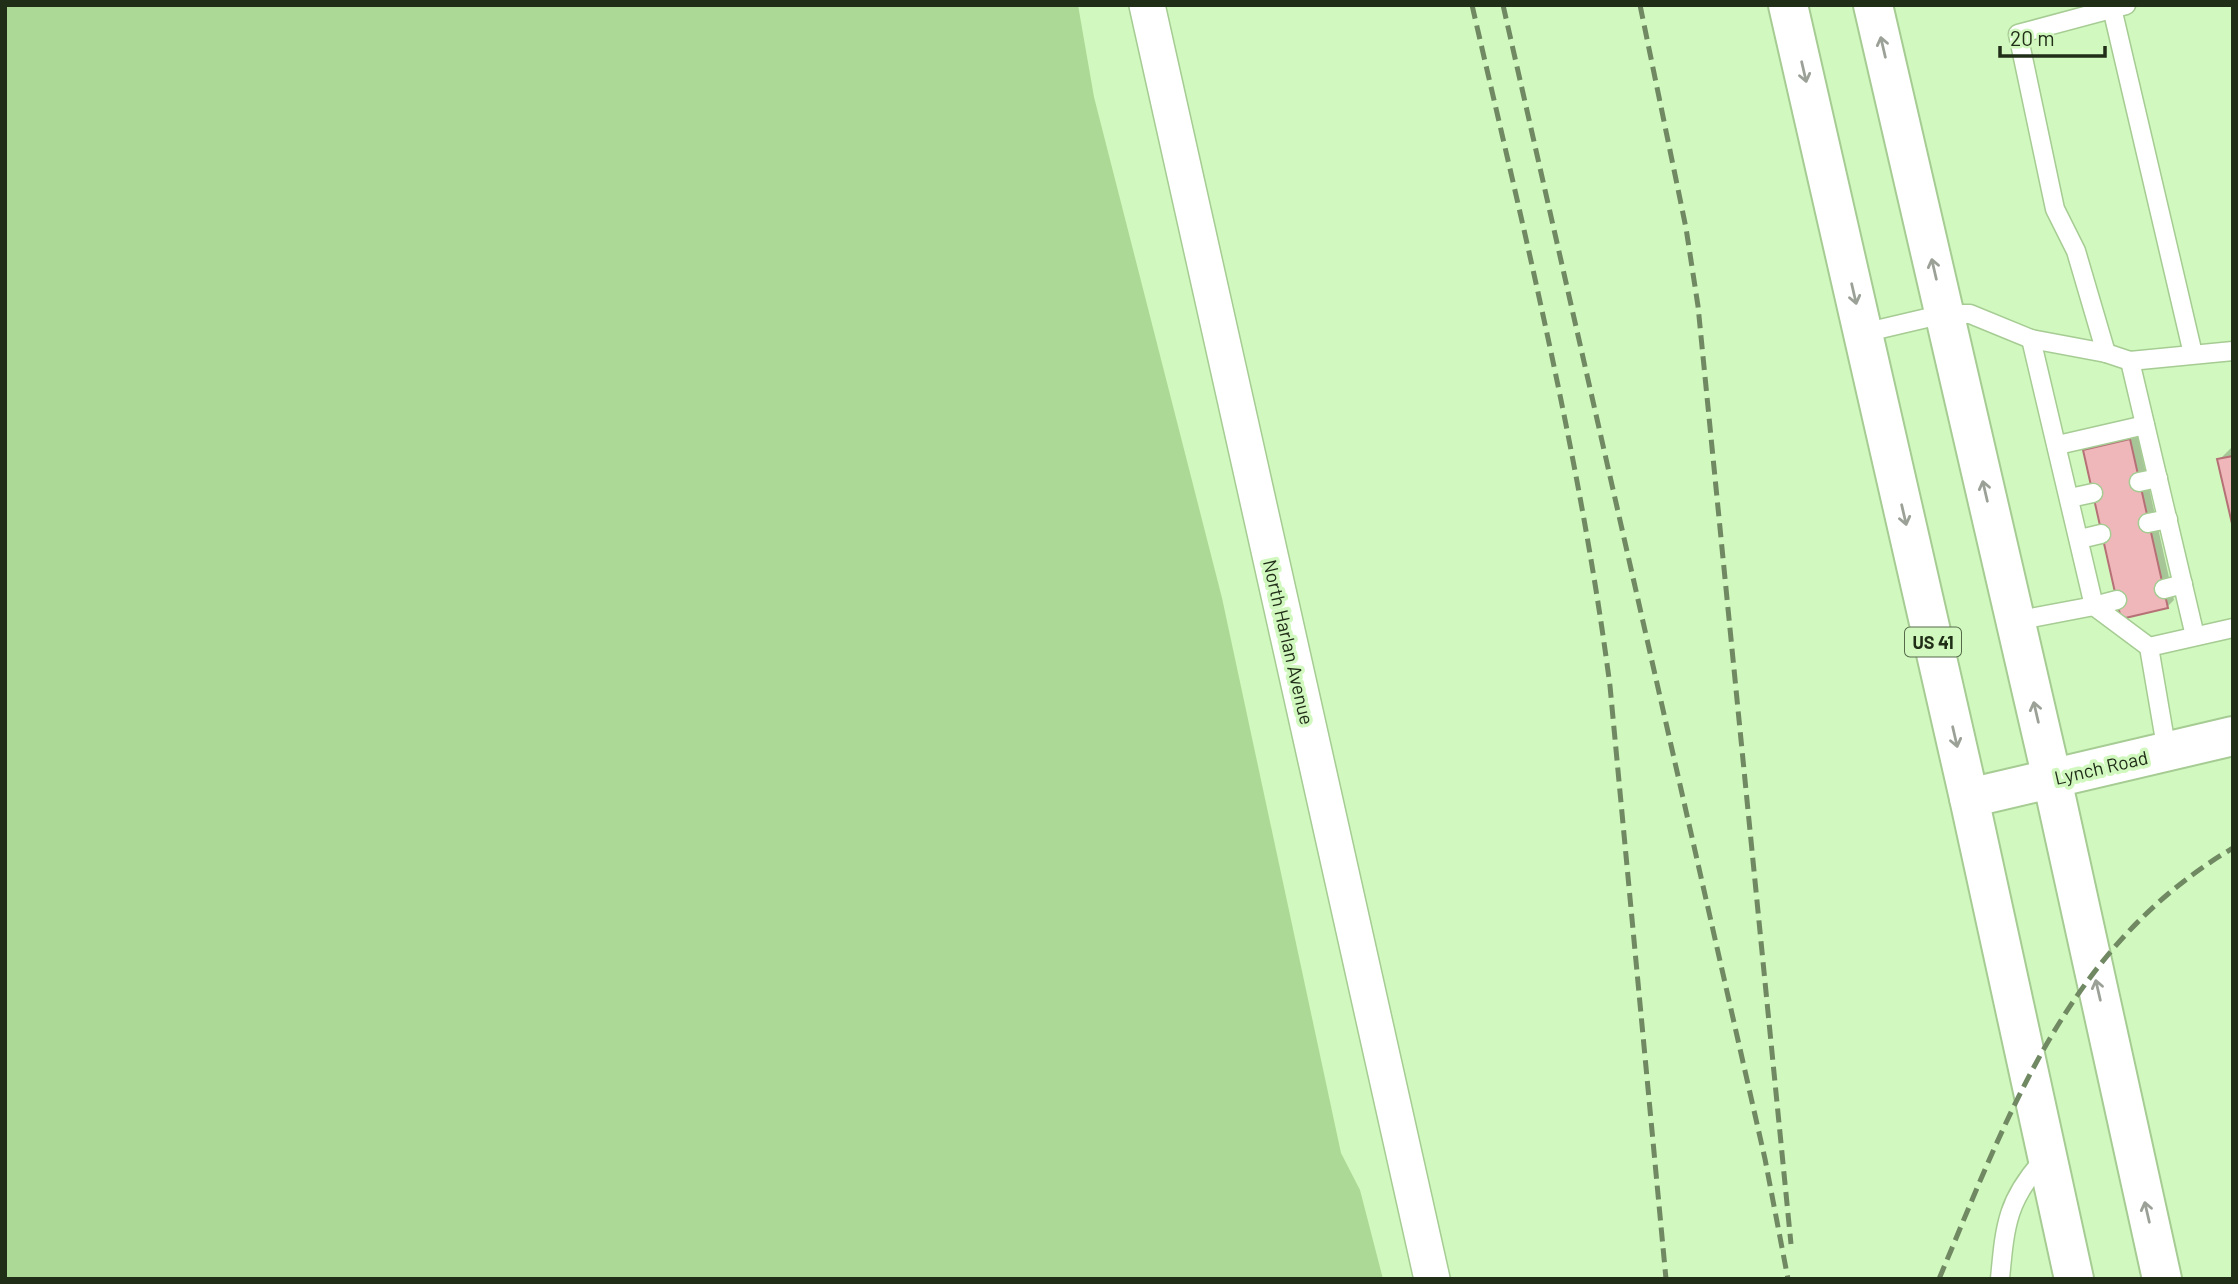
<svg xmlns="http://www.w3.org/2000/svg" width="2238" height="1284" font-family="Barlow,sans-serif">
	<rect width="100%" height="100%" fill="#d1f8be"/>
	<path fill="#acd995" d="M5,5h1073l16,92 128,501 119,555 19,37 23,89h-1378z"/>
	<g fill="#0003">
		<path d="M2137,433l37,167 -7,7 -82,-156 7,-7z"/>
		<path d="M2233,446v74l-14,-60z"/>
	</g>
	<g fill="#efb7ba" stroke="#b57176" stroke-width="2">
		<path d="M2130,439l38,169 -47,11 -38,-169z"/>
		<path d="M2233,456v72l-16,-69z"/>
	</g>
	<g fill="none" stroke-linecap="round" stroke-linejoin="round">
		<defs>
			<g id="service">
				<path d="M2112,8l81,346"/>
				<path d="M1863,333l81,-19h26l61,25 75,14 24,8 103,-10"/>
				<path d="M2031,339l63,267 23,-6"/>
				<path d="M2106,353l-30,-102 -21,-42 -37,-175 108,-29"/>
				<path d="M2130,361l65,275"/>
				<path d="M2058,445l87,-20"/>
				<path d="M2139,482l19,-4"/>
				<path d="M2070,498l23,-5"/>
				<path d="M2148,523l20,-4"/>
				<path d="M2080,539l21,-5"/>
				<path d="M2164,589l19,-5"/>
				<path d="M2015,621l79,-15 55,41"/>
				<path d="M2167,752l-18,-105 84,-19"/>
				<path d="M2000,1279c5,-55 7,-80 46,-122"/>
			</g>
			<path id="minor" d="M1147,5l285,1274"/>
			<path id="primary" d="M1969,798l264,-62"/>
			<g id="trunk">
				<path d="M1788,5l181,793 105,481"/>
				<path d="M1873,5l179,774 110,500"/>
			</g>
		</defs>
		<use href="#service" stroke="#a6cc94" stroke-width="21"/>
		<use href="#minor" stroke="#a6cc94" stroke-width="38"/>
		<use href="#primary" stroke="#a6cc94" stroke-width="42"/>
		<use href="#trunk" stroke="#a6cc94" stroke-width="42"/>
		<use href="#service" stroke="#fff" stroke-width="18"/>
		<use href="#minor" stroke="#fff" stroke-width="35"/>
		<use href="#primary" stroke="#fff" stroke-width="38"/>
		<use href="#trunk" stroke="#fff" stroke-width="38"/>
		<g stroke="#708963" stroke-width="5" stroke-dasharray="14 7" stroke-linecap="butt">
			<path d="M1472,5c52,226 108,451 138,681l56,593"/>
			<path d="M1503,5l262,1154 23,120"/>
			<path d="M1640,5l46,223 12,78 93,938"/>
			<path d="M1939,1279c70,-166 129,-334 294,-431"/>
		</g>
	</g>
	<defs><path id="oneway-shaft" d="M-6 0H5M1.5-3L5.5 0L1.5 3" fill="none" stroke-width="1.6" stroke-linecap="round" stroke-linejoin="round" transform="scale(1.75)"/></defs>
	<g stroke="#9ba197">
		<use href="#oneway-shaft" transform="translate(1883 47) rotate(-103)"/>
		<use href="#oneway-shaft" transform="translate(1804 72) rotate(77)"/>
		<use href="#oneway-shaft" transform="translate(1934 269) rotate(-103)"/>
		<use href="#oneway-shaft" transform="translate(1854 294) rotate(77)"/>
		<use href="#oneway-shaft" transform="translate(1985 491) rotate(-103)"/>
		<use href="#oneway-shaft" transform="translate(1904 515) rotate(77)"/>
		<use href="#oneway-shaft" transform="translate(2036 712) rotate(-103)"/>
		<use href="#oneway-shaft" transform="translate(1955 737) rotate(77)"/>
		<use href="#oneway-shaft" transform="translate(2098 990) rotate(-103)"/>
		<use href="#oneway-shaft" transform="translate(2147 1212) rotate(-103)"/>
	</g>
	<g text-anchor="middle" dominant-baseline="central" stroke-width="7" stroke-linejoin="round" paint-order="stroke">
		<rect fill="#d1f8be" stroke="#556b4a" stroke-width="2" x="1905" y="627.5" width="56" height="29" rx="5"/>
		<g font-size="18" font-weight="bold" fill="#202e18">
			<text x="1933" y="642">US 41</text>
		</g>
		<g font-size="19" fill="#202e18" stroke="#d1f8be">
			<text transform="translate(1289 642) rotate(77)">North Harlan Avenue</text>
			<text transform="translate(2101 767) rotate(-13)">Lynch Road</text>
		</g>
	</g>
	<rect width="2238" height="1284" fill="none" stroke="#202e18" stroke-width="14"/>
	<path d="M2000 46v10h105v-10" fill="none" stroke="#202e18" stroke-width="3.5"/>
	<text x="2010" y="46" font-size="21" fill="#202e18" stroke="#d1f8be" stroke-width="5" paint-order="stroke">20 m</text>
</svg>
